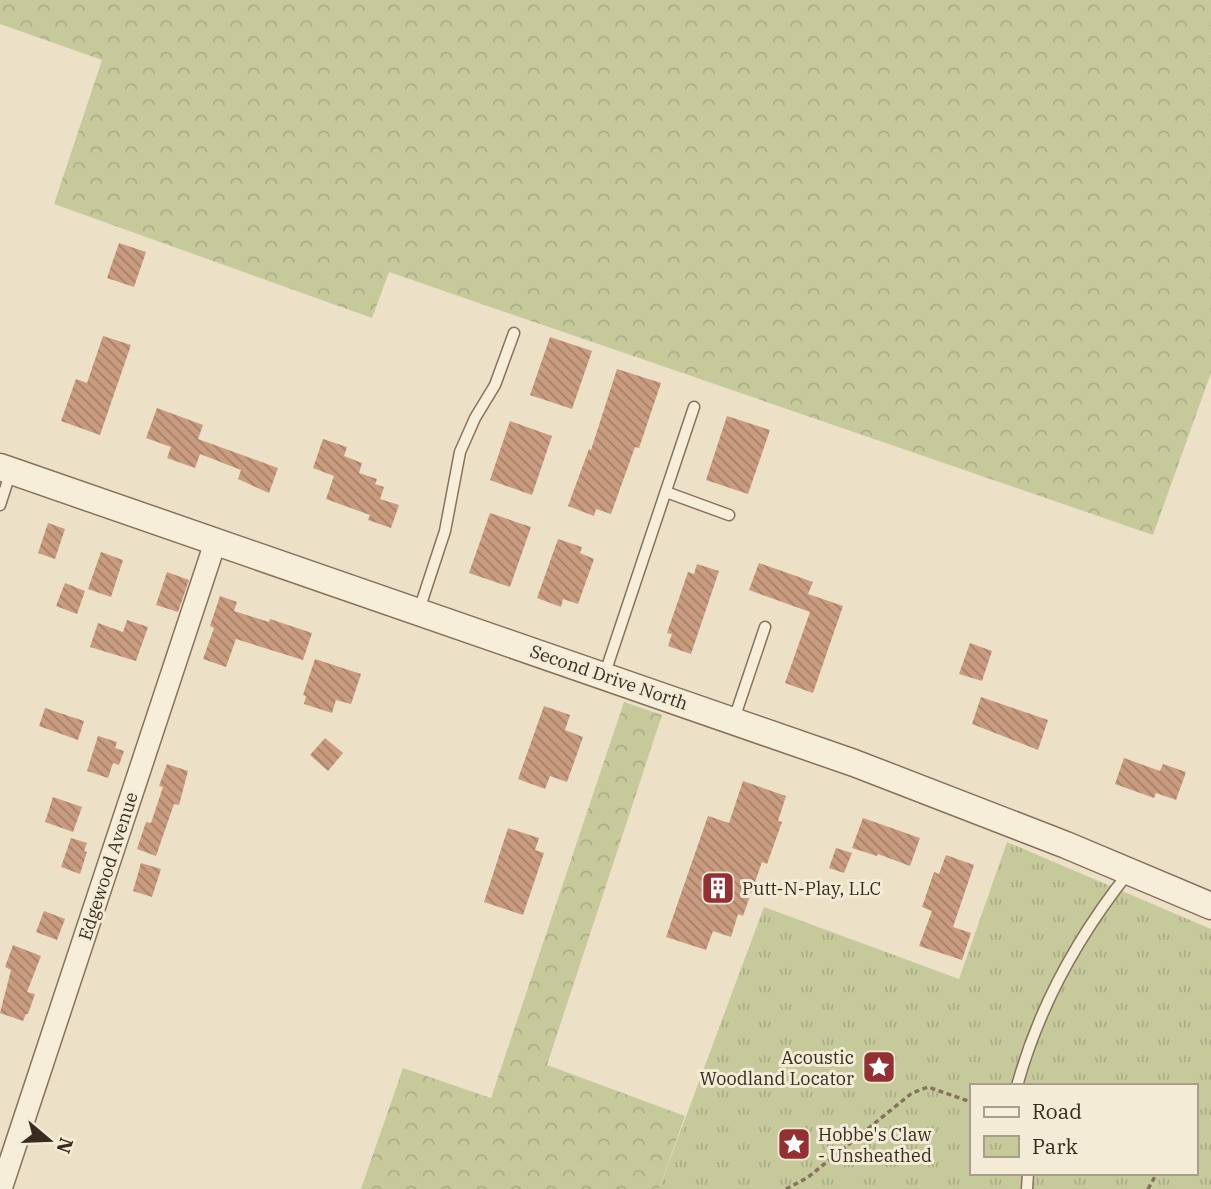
<svg xmlns="http://www.w3.org/2000/svg" width="1211" height="1189" font-family="'IBM Plex Serif',serif">
	<defs>
		<pattern id="forest-crowns" width="20" height="18" patternUnits="userSpaceOnUse" patternTransform="scale(1.75)"><rect width="20" height="18" fill="#c6ca9b"/><path d="M2 6a3 3 0 1 1 6 0M12 15a3 3 0 1 1 6 0" fill="none" stroke="#abae85"/></pattern>
		<pattern id="park-tufts" width="24" height="20" patternUnits="userSpaceOnUse" patternTransform="scale(1.75)"><rect width="24" height="20" fill="#c6ca9b"/><path d="M3 7l-1-3M5 7V3M7 7l1-3M15 17l-1-3M17 17v-4M19 17l1-3" fill="none" stroke="#abae85"/></pattern>
		<pattern id="building-back-hatch" width="6" height="6" patternUnits="userSpaceOnUse" patternTransform="scale(1.75)"><rect width="6" height="6" fill="#c99b7f"/><path d="M-1 5l2 2M0 0l6 6M5-1l2 2" fill="none" stroke="#a47f68"/></pattern>
	</defs>
	<rect width="100%" height="100%" fill="#ece0c7"/>
	<g fill="url(#forest-crowns)">
		<path d="M0,0h1211v373l-58,162 -764,-263 -17,46 -318,-114 48,-144 -102,-36z"/>
		<path d="M624,702l38,13 -115,350 138,51 -26,73h-298l42,-121 88,30z"/>
	</g>
	<path fill="url(#park-tufts)" fill-rule="evenodd" d="M1007,842l204,87v260h-552l105,-282 195,72zM971,1086h224v87h-224z"/>
	<g fill="url(#building-back-hatch)">
		<path d="M119,243l27,9 -12,35 -27,-9z"/>
		<path d="M103,336l28,9 -31,90 -39,-14 15,-42 11,4z"/>
		<path d="M550,337l42,14 -20,58 -42,-14z"/>
		<path d="M617,369l44,14 -22,65 -4,-1 -24,67 -15,-5 -2,7 -26,-10 21,-57 2,1z"/>
		<path d="M157,408l46,17 -5,14 80,29 -9,25 -31,-14 3,-9 -41,-16 -5,14 -28,-10 4,-11 -25,-9z"/>
		<path d="M727,416l43,14 -22,64 -42,-14z"/>
		<path d="M510,421l42,15 -20,59 -42,-15z"/>
		<path d="M323,439l24,8 -3,9 18,7 -3,10 18,6 -2,5 9,3 -4,12 19,6 -8,23 -23,-8 2,-5 -44,-16 8,-23 -21,-8z"/>
		<path d="M490,513l41,14 -21,60 -41,-14z"/>
		<path d="M48,523l17,6 -10,30 -17,-6z"/>
		<path d="M558,539l24,8 -2,6 14,6 -16,45 -15,-5 -2,8 -24,-9z"/>
		<path d="M101,552l22,8 -12,37 -23,-8z"/>
		<path d="M759,563l54,19 -5,12 35,12 -30,87 -28,-10 25,-71 -61,-22z"/>
		<path d="M697,564l22,7 -28,83 -23,-8 4,-12 -5,-1 21,-61 6,2z"/>
		<path d="M167,572l22,8 -11,32 -22,-7z"/>
		<path d="M65,583l20,8 -8,23 -21,-8z"/>
		<path d="M220,596l17,6 -3,9 35,11 1,-3 42,14 -9,27 -67,-21 -10,28 -23,-8 11,-31 -4,-2z"/>
		<path d="M127,620l21,7 -12,34 -46,-14 8,-24 25,9z"/>
		<path d="M970,643l22,8 -10,30 -23,-7z"/>
		<path d="M315,659l46,15 -10,30 -15,-4 -4,13 -28,-9 2,-8 -3,-1z"/>
		<path d="M981,697l67,23 -10,30 -66,-26z"/>
		<path d="M544,706l26,9 -5,15 18,7 -16,45 -17,-6 -5,13 -27,-10z"/>
		<path d="M45,708l39,13 -6,19 -39,-14z"/>
		<path d="M98,736l19,6 -2,6 9,3 -5,14 -6,-2 -5,15 -21,-7z"/>
		<path d="M325,738l18,15 -15,18 -18,-16z"/>
		<path d="M1124,758l36,13 3,-7 23,8 -10,28 -20,-7 -2,5 -39,-14z"/>
		<path d="M167,764l21,7 -9,34 -5,-1 -18,52 -19,-7 9,-27 5,1 12,-36 -4,-1z"/>
		<path d="M743,781l43,15 -8,25 4,1 -15,42 -5,-2 -19,54 -5,-2 -7,23 -18,-6 -7,19 -40,-13 42,-121 21,7z"/>
		<path d="M53,797l29,10 -9,25 -28,-10z"/>
		<path d="M863,818l57,20 -10,28 -32,-12 -1,2 -25,-8z"/>
		<path d="M508,828l31,10 -4,12 9,3 -21,62 -39,-13z"/>
		<path d="M71,838l16,5 -3,8 3,1 -7,22 -19,-7z"/>
		<path d="M836,848l16,5 -8,20 -15,-5z"/>
		<path d="M946,855l28,10 -21,62 18,6 -9,27 -43,-14 13,-35 -10,-4 12,-35 5,2z"/>
		<path d="M141,863l20,6 -9,28 -19,-6z"/>
		<path d="M44,911l21,8 -8,21 -21,-8z"/>
		<path d="M13,945l28,11 -14,36 8,2 -7,20h-2l-3,7 -23,-8 11,-43 -6,-3z"/>
	</g>
	<g fill="none" stroke-linecap="round" stroke-linejoin="round">
		<defs>
			<g id="service">
				<path d="M666,492l63,23"/>
				<path d="M0,505l11,-34"/>
				<path d="M418,613l27,-82 15,-79 15,-34 20,-33 19,-52"/>
				<path d="M604,676l90,-269"/>
				<path d="M734,719l31,-92"/>
				<path d="M1017,1086c22,-80 61,-150 112,-214"/>
				<path d="M1027,1189l1,-16"/>
			</g>
			<path id="minor" d="M1,1189l214,-646"/>
			<path id="tertiary" d="M0,467l854,296 212,82 145,61"/>
		</defs>
		<use href="#service" stroke="#87725d" stroke-width="13"/>
		<use href="#minor" stroke="#87725d" stroke-width="24"/>
		<use href="#tertiary" stroke="#87725d" stroke-width="29"/>
		<g stroke="#87725d" stroke-width="3.5" stroke-dasharray="5 3.5" stroke-linecap="butt">
			<path d="M786,1189l21,-11 105,-85 16,-6 43,15"/>
			<path d="M1148,1189l9,-16"/>
		</g>
		<use href="#service" stroke="#f7eeda" stroke-width="10"/>
		<use href="#minor" stroke="#f7eeda" stroke-width="21"/>
		<use href="#tertiary" stroke="#f7eeda" stroke-width="26"/>
	</g>
	<defs>
		<symbol id="building-square" viewBox="-11 -11 22 22"><rect x="-9" y="-9" width="18" height="18" rx="4" fill="#943033" stroke="#f4ebd6"/><path d="M-4-6H4V6H1V3H-1V6H-4ZM-2.5-4.3h1.7v1.8h-1.7ZM.8-4.3h1.7v1.8H.8ZM-2.5-1h1.7V.8h-1.7ZM.8-1h1.7V.8H.8Z" fill="#fff"/></symbol>
		<symbol id="sight-square" viewBox="-11 -11 22 22"><rect x="-9" y="-9" width="18" height="18" rx="4" fill="#943033" stroke="#f4ebd6"/><path d="M0-6L1.8-2.2L6-1.7L2.9 1.2L3.7 5.4L0 3.3L-3.7 5.4L-2.9 1.2L-6-1.7L-1.8-2.2Z" fill="#fff"/></symbol>
	</defs>
	<g fill-rule="evenodd">
		<use href="#building-square" x="699" y="869" width="38" height="38"/>
		<use href="#sight-square" x="860" y="1048" width="38" height="38"/>
		<use href="#sight-square" x="775" y="1125" width="38" height="38"/>
	</g>
	<g text-anchor="middle" dominant-baseline="central" stroke-width="6" stroke-linejoin="round" paint-order="stroke">
		<g font-size="18" fill="#382b20" stroke="#f4ebd6">
			<text transform="translate(609 677) rotate(19)">Second Drive North</text>
			<text transform="translate(108 866) rotate(-72)">Edgewood Avenue</text>
		</g>
		<g font-size="18" fill="#382b20" stroke="#f4ebd6" text-anchor="start">
			<text x="742" y="888">Putt-N-Play, LLC</text>
			<text x="854" y="1057" text-anchor="end">Acoustic<tspan x="854" dy="21">Woodland Locator</tspan></text>
			<text x="818" y="1134">Hobbe's Claw<tspan x="818" dy="21">- Unsheathed</tspan></text>
		</g>
	</g>
	<rect x="970" y="1084" width="228" height="91" fill="#f4ebd6" stroke="#a99e8d" stroke-width="2"/>
	<rect x="984" y="1107" width="35" height="10" fill="#f7eeda" stroke="#a99e8d" stroke-width="2"/>
	<text x="1032" y="1119" font-size="21" fill="#382b20">Road</text>
	<rect x="984" y="1136" width="35" height="21" fill="url(#park-tufts)" stroke="#a99e8d" stroke-width="2"/>
	<text x="1032" y="1154" font-size="21" fill="#382b20">Park</text>
	<g transform="translate(49 1140) rotate(109)" stroke="#f4ebd6" stroke-width="5" paint-order="stroke">
	<path d="M0-5L12 26L0 18L-12 26Z" fill="#382b20"/>
	<text y="-10" font-size="19" font-weight="bold" text-anchor="middle" fill="#382b20">N</text>
	</g>
</svg>
